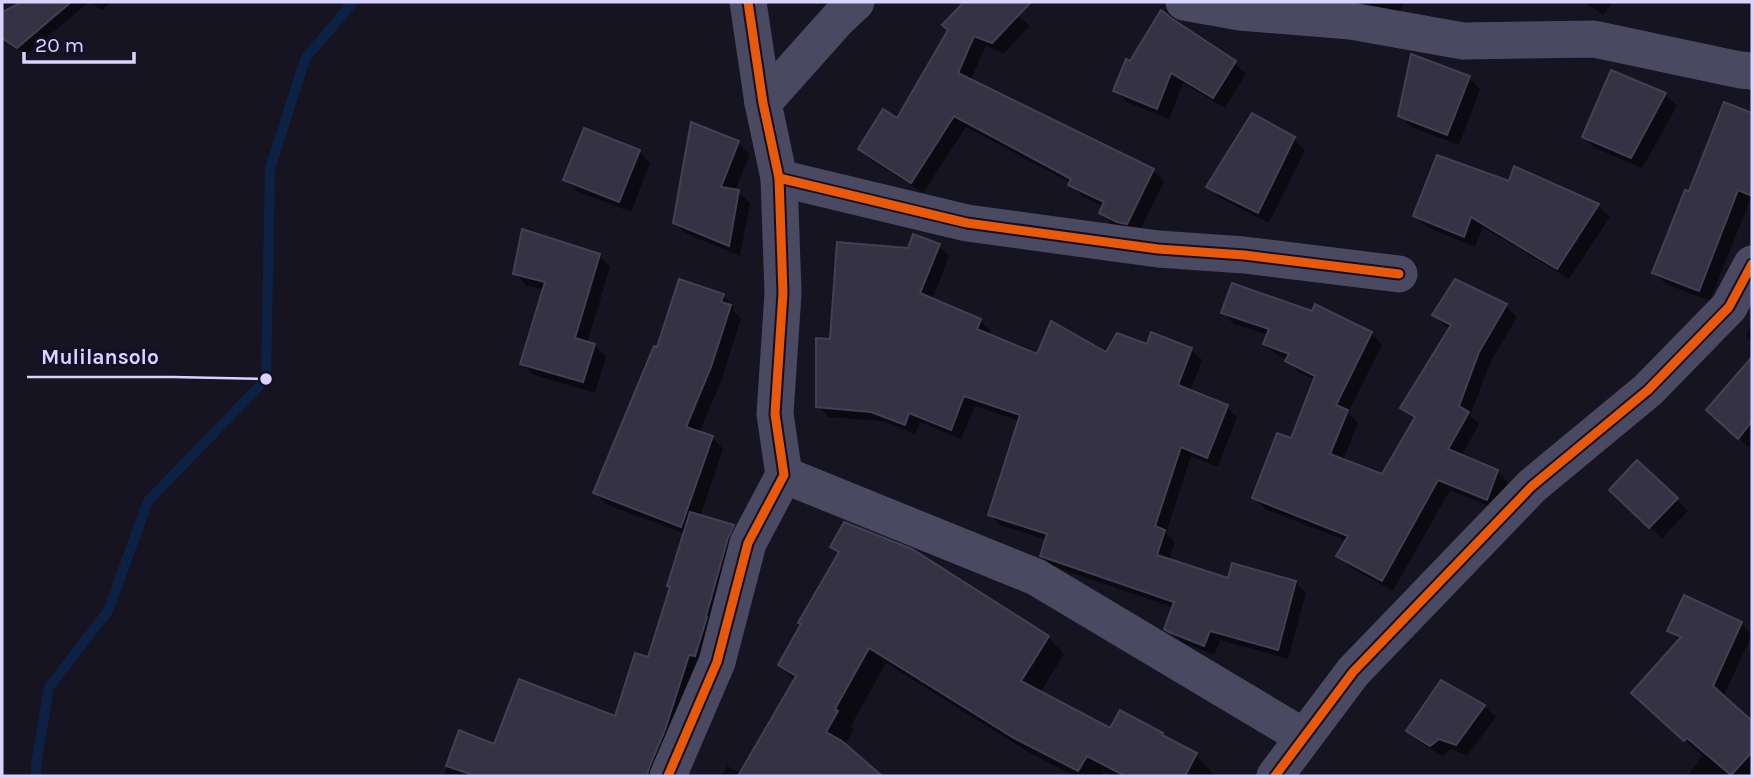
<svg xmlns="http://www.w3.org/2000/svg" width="1754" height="778" font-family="Karla,sans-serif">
	<rect width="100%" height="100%" fill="#161421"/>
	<g fill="#0007">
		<path d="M37,2h74l-9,8 -13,-8 -63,53 -24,-16v-25l16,-8 9,7z"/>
		<path d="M966,2h39l25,24 -26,27 -18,-7 -16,35 183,89 11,12 -26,52 -26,-10 -11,-11 3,-6 -22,-11 -11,-12v-1l-105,-56 -43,66 -52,-33 -11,-11 37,-28z"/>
		<path d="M1354,2h50l-6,15 -39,-10z"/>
		<path d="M1584,2h29l-10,13z"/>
		<path d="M1127,61l108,2 11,11 -21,34 -42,-25 -14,36 -42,-17 -12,-11z"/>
		<path d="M1612,72l53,23 12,11 -35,62 -47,-20 -11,-11z"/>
		<path d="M1469,78l11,11 -21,56 -48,-18 -11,-12z"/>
		<path d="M1725,104l27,11v86l-2,-1 -40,101 -44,-17 -12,-12 36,-79z"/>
		<path d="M1293,139l12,11 -36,73 -49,-25 -11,-11z"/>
		<path d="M738,143l12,11 -15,37 3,1 12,11 -10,53 -53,-22 -12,-11z"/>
		<path d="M639,151l11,12 -19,49 -54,-21 -12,-12z"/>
		<path d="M1515,168l83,38 12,11 -41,62 -86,-52 -8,20 -48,-20 -12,-11 96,-33z"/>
		<path d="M939,246l10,10 -17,44 48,20 11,11 -2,5 49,21 68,-3 42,-7 43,3 11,10 -12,32 37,15 10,10 -19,50 -27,-11 -25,77 9,9 -6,18 60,20 4,-14 63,17 10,10 -18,66 -68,-19 -6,15 -32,-13 -16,-14 8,-20 -122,-42 -10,-11 5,-15 -47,-15 -10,-11 30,-93 -45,-15 -14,33 -41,-17 -5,12 -32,-13 -55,-4 -10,-11 13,-65 78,-91z"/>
		<path d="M599,255l11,12 -23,76 7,2 12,12 -11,36 -61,-18 -12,-11 22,-74 -18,-5 -11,-12z"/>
		<path d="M723,296l11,11 -1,4 8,7 -19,61 -23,54 13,4 11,12 -23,68 33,10 12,13 -82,236h-219l16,-44 35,14 121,-27 33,-60 22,-71 -2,-2 16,-52 -79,-30 -11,-12 63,-143z"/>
		<path d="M1506,306l11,11 -27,46 -20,53 9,8 -18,33 36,14 11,11 -10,28 -48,-20 -57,101 -43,-24 -11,-11 8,-15 -82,-32 -11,-11 38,-57 23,-61 -16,-8 -11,-11v-2l-11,-4 -12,-11 3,-9 -34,-11 -11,-11 148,20 11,12 -34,68 10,10 -15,38 40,16 32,-57 -13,-12 48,-79 -5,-3 -11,-11z"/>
		<path d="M1752,323v20l-6,-6z"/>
		<path d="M1752,359v87l-2,2 -42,-38z"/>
		<path d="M1676,499l12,12 -26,27 -39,-37z"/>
		<path d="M832,546l216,91 16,17 -24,39 71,37 51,4 6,6 28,15 19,21h-103l-8,-4 -3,4h-26l-45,-23 -144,-90 -35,63 3,3 -10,17 35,30h-157l5,-10 15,8 53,-93 -15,-16 60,-111z"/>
		<path d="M1741,623l11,11 -29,64 29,25v53h-64l14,-21 -58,-51 36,-63 -11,-10z"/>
		<path d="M1484,706l12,11 -29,39 -16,-7 -9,7 -22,-14 -12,-11z"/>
	</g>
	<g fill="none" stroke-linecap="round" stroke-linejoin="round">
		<path stroke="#0d2144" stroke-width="10" d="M36,776v-11l13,-78 59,-76 40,-110 118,-122 4,-210 35,-110 48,-57"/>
	</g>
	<g fill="#343243" stroke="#433f54" stroke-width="2">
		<path d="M22,2h49l-54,46 -15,-10v-26z"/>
		<path d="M964,2h67l-39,41 -18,-7 -16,37 196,96 -27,55 -10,-2 -18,-9 5,-11 -36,-17 3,-6 -117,-63 -43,67 -53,-34 25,-40 14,9 51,-88 -6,-5z"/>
		<path d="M1161,10l10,8 65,43 -23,37 -42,-25 -14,36 -44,-18 13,-32 4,2z"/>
		<path d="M1411,54l59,22 -23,59 -49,-19z"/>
		<path d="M1611,70l55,23 -35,65 -49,-21z"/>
		<path d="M1724,102l28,11v83l-14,-6 -39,101 -47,-18 33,-83 4,1z"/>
		<path d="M1252,113l43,24 -37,76 -52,-26z"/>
		<path d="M691,122l48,19 -18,46 18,3 -10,56 -56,-23z"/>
		<path d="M584,128l56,22 -21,52 -56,-22z"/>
		<path d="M1437,155l72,26 5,-15 85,38 -42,65 -86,-52 -7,20 -51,-21z"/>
		<path d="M522,229l78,25 -25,84 20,6 -12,38 -63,-18 25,-82 -32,-8z"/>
		<path d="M913,234l27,10 -20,49 61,26 -4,10 60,25 14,-33 55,31 11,-19 30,11 4,-12 41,16 -14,37 50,20 -21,53 -26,-11 -26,79 10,4 -8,25 71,23 4,-15 64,18 -18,69 -68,-19 -6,15 -35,-14 -5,-3 10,-27 -134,-46 7,-22 -59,-19 32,-100 -56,-19 -13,34 -42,-17 -4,12 -34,-13 -55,-5v-69l14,1 7,-97 71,6z"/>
		<path d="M679,279l45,15 -3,8 10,3 -20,62 -25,60 27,9 -32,91 -88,-34 61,-147 3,1z"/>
		<path d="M1455,279l52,25 -28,48 -20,54 10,6 -21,37 50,21 -11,30 -49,-20 -56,101 -46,-25 12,-20 -96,-38 25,-65 14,5 24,-62 -30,-15 4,-7 -26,-10 6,-15 -48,-16 11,-30 80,28 3,-7 57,28 -36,73 12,5 -18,44 52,20 33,-57 -15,-9 51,-83 -19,-10z"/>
		<path d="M1752,357v64l-14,18 -32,-29z"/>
		<path d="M1637,460l41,38 -29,30 -40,-38z"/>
		<path d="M690,512l44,13 -6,13 -22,78 1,1 -12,39 -6,-1 -24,75 -16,38 -2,8h-171l-30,-10 13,-36 35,14 25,-65 96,37 20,-63 13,4 22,-70 -3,-1z"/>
		<path d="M844,522l68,27 137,87 -28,45 89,47 10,-18 43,23 -1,2 35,18 -12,23h-60l-38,-20 -9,15 -66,-34 -143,-89 -34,61 3,2 -12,21 16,9 40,35h-144l58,-100 -18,-11 23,-41 -3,-1 41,-71 -9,-5z"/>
		<path d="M1684,595l58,27 -29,64 39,35v31l-21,23 -44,-37 -3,3 -53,-48 50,-56 -14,-6z"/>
		<path d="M1441,680l44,25 -29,40 -17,-6 -9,7 -24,-15z"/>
	</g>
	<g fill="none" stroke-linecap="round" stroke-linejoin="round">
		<g stroke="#4a4962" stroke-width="37">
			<path d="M1184,2l56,10 111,9 112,20 131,-2 146,31 12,1"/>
			<path d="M763,103l75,-84 18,-17"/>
			<path d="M779,178l188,45 191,26 86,6 155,19"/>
			<path d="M784,475l252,102 268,160"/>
			<path d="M668,776l49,-114 31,-119 36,-68 -9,-61 8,-121 -4,-115 -16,-75 -15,-101"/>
			<path d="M1275,776l78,-104 179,-186 116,-96 81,-83 23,-43"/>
		</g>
		<defs>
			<g id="cycleway">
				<path d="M779,178l188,45 191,26 86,6 155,19"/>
				<path d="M668,776l49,-114 31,-119 36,-68 -9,-61 8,-121 -4,-115 -16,-75 -15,-101"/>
				<path d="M1275,776l78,-104 179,-186 116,-96 81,-83 23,-43"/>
			</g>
		</defs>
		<use href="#cycleway" stroke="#130f26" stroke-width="13"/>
		<use href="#cycleway" stroke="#e8590c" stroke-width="9"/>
	</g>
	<path fill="none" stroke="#d9d4ff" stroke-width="2.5" d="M266 379L173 377H27"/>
	<circle fill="#d9d4ff" stroke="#130f26" stroke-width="2.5" cx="266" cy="379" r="7"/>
	<g font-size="21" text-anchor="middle" font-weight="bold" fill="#d9d4ff" stroke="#130f26" stroke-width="6" stroke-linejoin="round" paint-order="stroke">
		<text x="100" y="364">Mulilansolo</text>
	</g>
	<rect width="1754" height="778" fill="none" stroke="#d9d4ff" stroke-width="7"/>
	<path d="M24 52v10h110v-10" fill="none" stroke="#d9d4ff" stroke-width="3.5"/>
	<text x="35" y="52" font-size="21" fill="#d9d4ff" stroke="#130f26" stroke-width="5" paint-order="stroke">20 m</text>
</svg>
